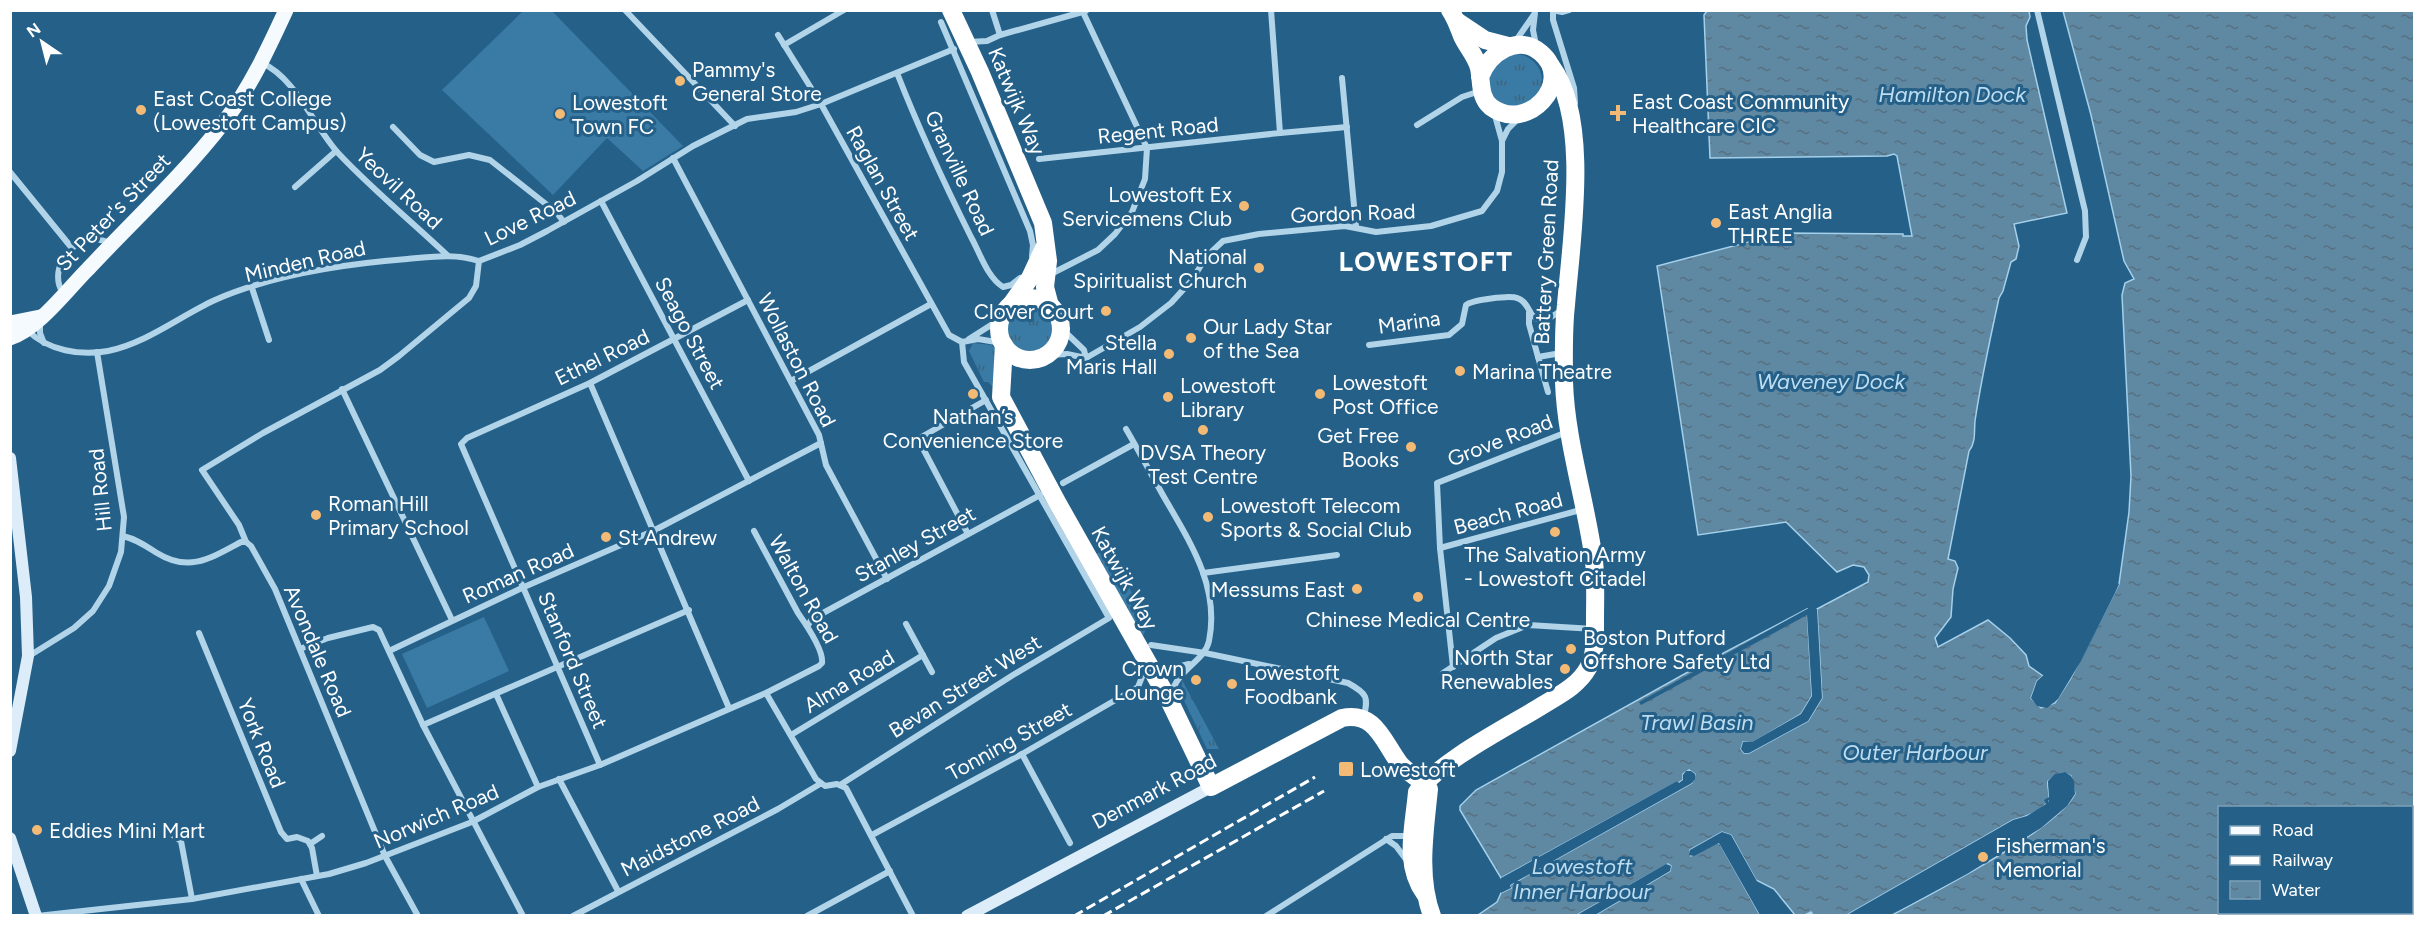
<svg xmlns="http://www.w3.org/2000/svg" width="2425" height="926" font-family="Figtree,sans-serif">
	<defs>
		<pattern id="grass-tufts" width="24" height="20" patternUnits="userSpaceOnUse" patternTransform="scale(1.5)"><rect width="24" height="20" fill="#397ba5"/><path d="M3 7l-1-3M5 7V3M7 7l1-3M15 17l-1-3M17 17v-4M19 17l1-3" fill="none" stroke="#426478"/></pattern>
		<pattern id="water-ripples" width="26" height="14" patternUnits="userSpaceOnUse" patternTransform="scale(1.5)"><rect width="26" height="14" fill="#5f88a3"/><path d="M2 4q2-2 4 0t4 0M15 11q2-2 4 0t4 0" fill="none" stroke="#577080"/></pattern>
	</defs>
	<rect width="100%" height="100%" fill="#256089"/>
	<g fill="url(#grass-tufts)">
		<circle cx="1515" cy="81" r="27"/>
		<circle cx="1030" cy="329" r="25"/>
		<path d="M973,343l18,2 5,4 -1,40 -7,-7h-4l-15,-31z"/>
		<path d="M1108,546l40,78 -5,12 -48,-81z"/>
		<path d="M1182,680l37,69h-12l-26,-55z"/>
	</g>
	<g fill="#397ba5">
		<path d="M523,11h29l131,135 -40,25 -36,-33 -54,57 -111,-105z"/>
		<path d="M484,617l25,54 -82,37 -25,-54z"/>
	</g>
	<path fill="url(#water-ripples)" stroke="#a5d0ea" stroke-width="1.5" fill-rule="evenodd" d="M1707,11h322l1,6 -4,9 1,14 40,173 -53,11 5,22 -3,13 -5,3 -8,29 -4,7c-9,41 -18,82 -24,123 -1,10 1,22 -6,30l-21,108 7,2 3,7 -5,21 -2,28 -16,21 3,9 50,-27 22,18 16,17 3,11 14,10 -6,5 -6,17 10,10 14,-5 16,-25 48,-94 10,-72 2,-36 -9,-181 3,-12 9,-4 -10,-18 -33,-146 -28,-104h351v904h-522c40,-22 165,-85 183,-121l-4,-18c-10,-6 -14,-1 -23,5 -1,5 1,10 1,15 0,14 -25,21 -36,24l-166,95h-34l-2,-3 -6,3h-10l-21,-26 -18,-9 -25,-45 -9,-3 -32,18 1,6 28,-14 41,73h-165l75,-44 1,-5 -3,-2 -91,51h-99l19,-13 4,-9 10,-5 -1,-3 182,-102 3,-9 -6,-4 -6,4v6l-5,3 -1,-1 -176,96 -41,-68v-4l16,-16 221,-123 110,-58 5,87 -11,18 -49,29 -9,-1 -2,7 3,4h5l59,-32 14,-23 -5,-89 51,-27 1,-7 -5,-8 -11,-2 -16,7 -51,-50 -88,13 -41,-269 126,-33 120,1v2h9l-15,-80 -3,-2 -7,2 -177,2 -6,-143zM2220,808h192v104h-192z"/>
	<g fill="#256089">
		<path d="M2116,583l3,1 -4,9 -34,68 -23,38 -11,9 -10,-2 -6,-8 6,-17 8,-7 1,3 -7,6 -5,12 1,5 7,5 8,-2 19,-26z"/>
		<path d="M1807,609h3l4,88 -11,20 -50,28 -8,-1 -1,4 4,2 58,-31 13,-22 -5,-88h3l5,89 -14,23 -59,32h-5l-3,-4 2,-7h9l49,-28 11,-18 -5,-81 -166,90 -2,-3z"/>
		<path d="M1686,771h5l4,3v5l-3,4 -182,102 1,3 -10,5v-3l8,-7 182,-102 1,-6 -5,-1 -2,8 -5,4 -4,-1 -174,96 -1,-3 176,-97 2,2 4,-3v-5z"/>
		<path d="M2065,772l6,4 3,5 1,13 -8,12 -26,22 -74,46 -78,42 161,-98 15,-14 7,-11 -1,-11 -7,-7 -7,2 -6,5 1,15 -4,4v6l-20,12 -14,4 -161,93 -6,-1 166,-95 14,-4 19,-12 -2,-4 5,-3 -1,-16 7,-7z"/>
		<path d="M1722,832l9,3 28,50 -5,-3 -25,-45 -7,-2 -30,18 25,-13h4l42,76 -3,-1 -41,-72 -25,13 -5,-1 1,-5z"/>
		<path d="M1666,864l5,2 -1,5 -75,44h-3l77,-48 -86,49 -6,-1z"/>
	</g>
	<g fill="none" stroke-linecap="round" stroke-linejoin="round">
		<g stroke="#b1d4e9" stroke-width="6">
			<path d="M625,10l110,116"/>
			<path d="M992,10l8,25"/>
			<path d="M1552,10l10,2 7,-2"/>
			<path d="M2037,10l48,201 1,26 -9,23"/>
			<path d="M1553,11v9l21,68 1,15"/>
			<path d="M941,22l89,209 3,14 -1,11"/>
			<path d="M778,35l43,69 128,231 13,7 16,-3 24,4"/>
			<path d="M969,42l18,-1 13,-6 86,-24"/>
			<path d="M1515,42l20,-29 -2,17 3,15"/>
			<path d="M784,45l60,-35"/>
			<path d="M262,63c34,15 52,64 77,91 34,36 72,67 108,101"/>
			<path d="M897,73c22,56 47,110 74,164 9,16 16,40 32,50l8,-2 9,-7"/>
			<path d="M1342,78l14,149"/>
			<path d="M1417,125l45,-28 18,-6"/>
			<path d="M393,127l27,28 14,7 35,-7 21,5 66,52 8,10"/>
			<path d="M1280,133l67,-6"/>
			<path d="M1502,141l6,-12 11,-11"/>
			<path d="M673,158l146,277 7,30 61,114"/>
			<path d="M1039,159l241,-26 -9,-123"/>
			<path d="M10,172l61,75"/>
			<path d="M295,187l41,-36"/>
			<path d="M601,201l148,280"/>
			<path d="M479,261l41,-16 27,-14 90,-50 56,-35 54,-27 49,-7 25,-8 133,-55"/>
			<path d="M1049,275l49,-25 17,-16 17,-22 13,-33 2,-31 -65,-138"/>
			<path d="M252,288l17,52"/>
			<path d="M63,293c-17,-25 13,-67 49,-49"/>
			<path d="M1529,313v11l9,33 23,-4"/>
			<path d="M40,321v12l4,10"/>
			<path d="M1061,328l23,22 2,8"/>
			<path d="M27,330c21,21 54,26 81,21 39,-8 72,-35 107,-51 59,-26 128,-36 192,-41 24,-2 48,-6 72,2"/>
			<path d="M969,339l33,-21"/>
			<path d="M1369,345l80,-10 13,-11 4,-19c6,-5 44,-10 51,-7 18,5 9,38 45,12"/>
			<path d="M1047,355l20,-1 19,4"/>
			<path d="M1538,357l10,35"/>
			<path d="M1086,358l54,-31 31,-24 21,-23 14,-23 17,-16 36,-7 86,-8 31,6 55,-6 51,-15 15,-20 5,-19v-31l-8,-29"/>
			<path d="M791,381l140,-77"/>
			<path d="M590,383l139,325"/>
			<path d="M342,389l110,231"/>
			<path d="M1126,429c13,22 25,45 38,68 26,45 56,90 45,144 -4,20 -32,28 -38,54"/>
			<path d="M1063,483l71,-39"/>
			<path d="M968,534l-50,-95 68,-39"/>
			<path d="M123,536c13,3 23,10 34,17 32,20 54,5 84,-11h5"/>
			<path d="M1440,548l144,-39"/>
			<path d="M1203,573l134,-18"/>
			<path d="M906,624l26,48"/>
			<path d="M808,625l4,-6 228,-124"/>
			<path d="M199,633l82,199 6,7 10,-2 11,4 4,7 5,28"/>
			<path d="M1151,645l54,8 143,30c20,11 20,14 16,34"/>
			<path d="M300,649l28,-11 45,-11 6,3 44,95 100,191"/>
			<path d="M389,651l135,-64 129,-56 168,-88"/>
			<path d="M29,656l45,-28 19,-17 16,-25 12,-34 3,-35 -27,-165"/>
			<path d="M1453,667l-13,-119 -3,-65 130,-51"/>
			<path d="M1155,671l10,-1 24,-6"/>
			<path d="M1443,673l53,-35 32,-13 66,4"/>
			<path d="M766,693l50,86 9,7 12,-2 9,4 67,128"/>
			<path d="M496,694l42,93"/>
			<path d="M423,725l266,-115"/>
			<path d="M791,735l132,-80"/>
			<path d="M1022,754l48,89"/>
			<path d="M600,765l-139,-321 6,-6 123,-55 158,-83"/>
			<path d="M559,779l59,112"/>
			<path d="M840,785l173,-110 96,-57 -145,-256 -2,-20"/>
			<path d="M165,829l16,12 11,58"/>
			<path d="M872,835l150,-81 116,-67 4,-10 -7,-13"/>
			<path d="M1386,839l10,7 12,16"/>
			<path d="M310,844l12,-8"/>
			<path d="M301,879l18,37"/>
			<path d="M37,916l155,-17 137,-25 37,-11 106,-41 66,-35 62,-22 166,-72 53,-27 3,-3c2,-13 -17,-40 -24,-50l-44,-82"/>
			<path d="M418,916l-33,-60 -110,-267 -24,-43 -5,-4 -7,-17 -37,-55 61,-37 117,-63 19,-14 70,-58 7,-12 3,-25"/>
			<path d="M573,916l205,-107 42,-25"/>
			<path d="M807,916l83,-45"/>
			<path d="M1266,916l126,-80h18"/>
		</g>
		<g stroke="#dcecf8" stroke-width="12">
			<path d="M10,458l16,139 2,59 -18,95"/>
			<path d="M10,838l26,78"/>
			<path d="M967,916l244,-129"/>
		</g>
		<g stroke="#f4fafe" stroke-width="15">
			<path d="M10,323l30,-6"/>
			<path d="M10,338c29,-10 56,-47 78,-69 46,-49 95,-94 136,-147 26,-34 44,-73 62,-112"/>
		</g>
		<g stroke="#fff" stroke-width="18">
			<path d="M951,10l29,62 63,151 5,38 -3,26 5,19"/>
			<path d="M1450,10c6,9 8,16 12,26 5,11 14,20 17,32 3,14 0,29 12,39 36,27 84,-25 50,-54 -23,-20 -52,0 -61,24"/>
			<path d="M1458,22l27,18 23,6"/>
			<circle cx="1030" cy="329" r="31"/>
			<path d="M1010,306l20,-28 14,-30"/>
			<path d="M1004,345l-3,52 56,105 113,200 41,85 131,-69c34,-7 41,24 58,46 9,10 21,15 29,25 -4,41 -12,87 3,127"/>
			<path d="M1425,894c-22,-30 -11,-67 -8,-102 26,-33 89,-64 126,-87 16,-10 35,-19 45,-37 8,-13 7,-33 7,-48 0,-20 1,-40 -1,-59 -8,-60 -28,-119 -30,-179 0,-25 -1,-51 2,-77 5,-64 25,-186 -15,-239"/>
		</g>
		<g stroke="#fff" stroke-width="3" stroke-dasharray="10 4.5" stroke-linecap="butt">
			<path d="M1074,916l241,-139"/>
			<path d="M1103,916l221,-125"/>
		</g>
	</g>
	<g fill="#f3ba75" stroke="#256089" stroke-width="2">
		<circle cx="680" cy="81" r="6"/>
		<circle cx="141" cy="110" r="6"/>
		<path d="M1615 104h6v6h6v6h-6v6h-6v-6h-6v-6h6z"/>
		<circle cx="560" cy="114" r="6"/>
		<circle cx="1244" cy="206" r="6"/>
		<circle cx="1716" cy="223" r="6"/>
		<circle cx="1259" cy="268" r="6"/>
		<circle cx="1106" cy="311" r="6"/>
		<circle cx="1191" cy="338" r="6"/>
		<circle cx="1169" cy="354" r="6"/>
		<circle cx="1460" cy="371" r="6"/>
		<circle cx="973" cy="394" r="6"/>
		<circle cx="1320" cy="394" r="6"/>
		<circle cx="1168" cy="397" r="6"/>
		<circle cx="1203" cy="430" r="6"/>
		<circle cx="1411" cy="447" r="6"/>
		<circle cx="316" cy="515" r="6"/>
		<circle cx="1208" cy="517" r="6"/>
		<circle cx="1555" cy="532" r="6"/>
		<circle cx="606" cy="537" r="6"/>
		<circle cx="1357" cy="589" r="6"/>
		<circle cx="1418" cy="597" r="6"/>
		<circle cx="1571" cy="649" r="6"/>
		<circle cx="1565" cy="669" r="6"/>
		<circle cx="1196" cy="680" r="6"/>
		<circle cx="1232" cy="684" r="6"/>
		<rect x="1338" y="761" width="16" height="16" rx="3"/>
		<circle cx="37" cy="830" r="6"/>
		<circle cx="1983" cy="857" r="6"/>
	</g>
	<g text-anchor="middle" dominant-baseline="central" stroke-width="6" stroke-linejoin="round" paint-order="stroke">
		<g font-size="21" fill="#fff" stroke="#256089" text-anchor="start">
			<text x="692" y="69">Pammy's<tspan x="692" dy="24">General Store</tspan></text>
			<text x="153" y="98">East Coast College<tspan x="153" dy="24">(Lowestoft Campus)</tspan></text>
			<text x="1632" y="101">East Coast Community<tspan x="1632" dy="24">Healthcare CIC</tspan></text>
			<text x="572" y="102">Lowestoft<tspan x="572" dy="24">Town FC</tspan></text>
			<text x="1232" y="194" text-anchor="end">Lowestoft Ex<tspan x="1232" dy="24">Servicemens Club</tspan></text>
			<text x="1728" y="211">East Anglia<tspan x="1728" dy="24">THREE</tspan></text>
			<text x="1247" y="256" text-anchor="end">National<tspan x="1247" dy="24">Spiritualist Church</tspan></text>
			<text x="1094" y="311" text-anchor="end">Clover Court</text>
			<text x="1203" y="326">Our Lady Star<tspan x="1203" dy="24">of the Sea</tspan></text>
			<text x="1157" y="342" text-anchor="end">Stella<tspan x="1157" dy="24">Maris Hall</tspan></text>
			<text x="1472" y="371">Marina Theatre</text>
			<text x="1332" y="382">Lowestoft<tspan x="1332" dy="24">Post Office</tspan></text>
			<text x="1180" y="385">Lowestoft<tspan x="1180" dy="24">Library</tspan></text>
			<text x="973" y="416" text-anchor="middle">Nathan’s<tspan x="973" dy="24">Convenience Store</tspan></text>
			<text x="1399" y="435" text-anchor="end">Get Free<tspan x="1399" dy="24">Books</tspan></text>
			<text x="1203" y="452" text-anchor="middle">DVSA Theory<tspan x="1203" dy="24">Test Centre</tspan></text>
			<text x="328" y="503">Roman Hill<tspan x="328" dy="24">Primary School</tspan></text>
			<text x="1220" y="505">Lowestoft Telecom<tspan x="1220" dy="24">Sports &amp; Social Club</tspan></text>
			<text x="618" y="537">St Andrew</text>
			<text x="1555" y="554" text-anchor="middle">The Salvation Army<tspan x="1555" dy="24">- Lowestoft Citadel</tspan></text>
			<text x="1345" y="589" text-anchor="end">Messums East</text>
			<text x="1418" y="619" text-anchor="middle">Chinese Medical Centre</text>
			<text x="1583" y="637">Boston Putford<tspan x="1583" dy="24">Offshore Safety Ltd</tspan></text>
			<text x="1553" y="657" text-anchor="end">North Star<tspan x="1553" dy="24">Renewables</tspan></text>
			<text x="1184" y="668" text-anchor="end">Crown<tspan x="1184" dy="24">Lounge</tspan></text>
			<text x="1244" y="672">Lowestoft<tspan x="1244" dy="24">Foodbank</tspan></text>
			<text x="1360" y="769">Lowestoft</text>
			<text x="49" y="830">Eddies Mini Mart</text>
			<text x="1995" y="845">Fisherman's<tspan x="1995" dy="24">Memorial</tspan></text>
		</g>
		<g font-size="21" fill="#fff" stroke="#256089">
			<text transform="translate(1017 101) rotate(67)">Katwijk Way</text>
			<text transform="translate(1158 130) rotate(-6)">Regent Road</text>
			<text transform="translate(960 173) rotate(65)">Granville Road</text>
			<text transform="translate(883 183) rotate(61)">Raglan Street</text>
			<text transform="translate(399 188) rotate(43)">Yeovil Road</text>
			<text transform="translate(113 212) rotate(-46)">St Peter's Street</text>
			<text transform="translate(1353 213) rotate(-2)">Gordon Road</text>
			<text transform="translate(530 218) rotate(-26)">Love Road</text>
			<text transform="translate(1546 252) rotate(-87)">Battery Green Road</text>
			<text transform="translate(305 261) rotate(-13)">Minden Road</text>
			<text transform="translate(1409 322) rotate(-8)">Marina</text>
			<text transform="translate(690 333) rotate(62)">Seago Street</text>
			<text transform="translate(602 357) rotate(-26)">Ethel Road</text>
			<text transform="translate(797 360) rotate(63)">Wollaston Road</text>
			<text transform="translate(1500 440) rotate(-21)">Grove Road</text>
			<text transform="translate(100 490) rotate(-96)">Hill Road</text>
			<text transform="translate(1508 513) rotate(-15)">Beach Road</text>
			<text transform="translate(915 544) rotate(-29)">Stanley Street</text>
			<text transform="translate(518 573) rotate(-24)">Roman Road</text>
			<text transform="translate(1125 578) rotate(61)">Katwijk Way</text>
			<text transform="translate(804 589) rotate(61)">Walton Road</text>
			<text transform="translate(318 651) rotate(67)">Avondale Road</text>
			<text transform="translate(573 660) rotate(67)">Stanford Street</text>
			<text transform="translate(849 681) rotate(-31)">Alma Road</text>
			<text transform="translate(965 686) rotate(-32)">Bevan Street West</text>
			<text transform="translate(1009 741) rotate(-29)">Tonning Street</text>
			<text transform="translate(262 743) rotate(68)">York Road</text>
			<text transform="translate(1154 791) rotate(-28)">Denmark Road</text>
			<text transform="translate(436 816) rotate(-23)">Norwich Road</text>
			<text transform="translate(690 836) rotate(-27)">Maidstone Road</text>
		</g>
		<g font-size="22" font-style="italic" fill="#bdddf1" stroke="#256089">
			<text x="1952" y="94">Hamilton Dock</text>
			<text x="1831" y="381">Waveney Dock</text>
			<text x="1697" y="722">Trawl Basin</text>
			<text x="1915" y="752">Outer Harbour</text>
			<text x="1582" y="866">Lowestoft<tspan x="1582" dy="25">Inner Harbour</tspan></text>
		</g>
		<g font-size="27" font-weight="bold" letter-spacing="1.5" fill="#fff" stroke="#256089">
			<text x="1426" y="261">LOWESTOFT</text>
		</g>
	</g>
	<rect width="2425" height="926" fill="none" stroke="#ffffff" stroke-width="24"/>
	<rect x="2218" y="806" width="195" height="108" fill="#256089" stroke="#7ca0b8" stroke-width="1.5"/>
	<rect x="2230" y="826" width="30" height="9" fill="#f4fafe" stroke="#7ca0b8" stroke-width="1.5"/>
	<text x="2272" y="836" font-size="18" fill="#ffffff">Road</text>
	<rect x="2230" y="856" width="30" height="9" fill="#ffffff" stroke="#7ca0b8" stroke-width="1.5"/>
	<text x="2272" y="866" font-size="18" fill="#ffffff">Railway</text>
	<rect x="2230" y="881" width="30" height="18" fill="url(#water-ripples)" stroke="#7ca0b8" stroke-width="1.5"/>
	<text x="2272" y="896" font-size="18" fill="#ffffff">Water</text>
	<g transform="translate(42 42) rotate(325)" stroke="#256089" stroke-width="4.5" paint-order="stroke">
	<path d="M0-4.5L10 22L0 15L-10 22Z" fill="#ffffff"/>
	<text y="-9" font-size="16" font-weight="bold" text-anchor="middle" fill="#ffffff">N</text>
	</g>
</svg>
